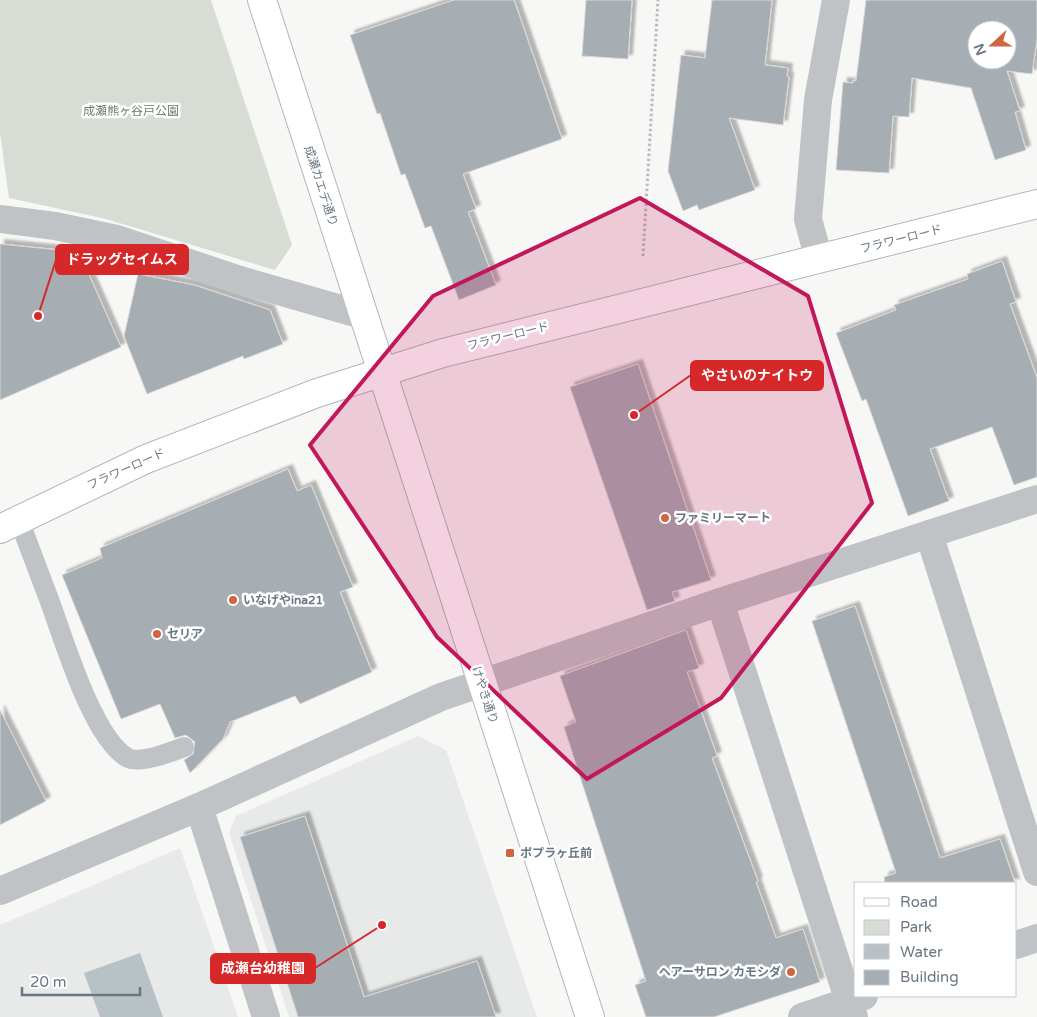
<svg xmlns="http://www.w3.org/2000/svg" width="1037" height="1017" font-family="'Varela Round','Noto Sans JP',sans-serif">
	<defs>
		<filter id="shadow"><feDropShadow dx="4.5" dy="-4.5" stdDeviation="1" flood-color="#0004"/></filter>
	</defs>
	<rect width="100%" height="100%" fill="#f7f8f5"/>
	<g fill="#e8e9e9">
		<path d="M418,736l28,14 91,267h-248l-60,-184 7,-17z"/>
		<path d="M180,848l58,169h-238v-92z"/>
	</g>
	<path fill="#d7dcd5" d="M0,0h211l81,245 -17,25 -169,-51 -97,-21 -9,-65z"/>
	<path fill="#b8c1c6" d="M140,953l23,64h-63l-16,-44z"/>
	<g fill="#a6adb3" stroke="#d9d9d8" fill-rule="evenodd" filter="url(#shadow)">
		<path d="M454,0h60l48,139 -99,35 13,35 -8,3 28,73 -37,15 -28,-74 -6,2 -20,-54 -4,1 -21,-62 -3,1 -27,-79z"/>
		<path d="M586,0h46l-4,59 -46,-3z"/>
		<path d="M712,0h60l-7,65 23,3 -1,8 2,1 -6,48 -54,-7 26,72 -56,20 -2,-5 -14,6 -15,-40 13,-116 24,3z"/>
		<path d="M866,0h171v39l-5,35 -25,-3 13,40 -5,1 11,38 -31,10 -24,-72 -59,-10 -3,39 -16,-1 -4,57 -53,-3 7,-88 10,1v-3l3,1zM977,30h30v30h-30z"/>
		<path d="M0,244l79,8 42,95 -121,53z"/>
		<path d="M1002,261l14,41 -6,2 27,74v99l-23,8 -22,-58 -62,22 19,52 -41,15 -42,-117 -4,2 -26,-68 60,-23 -2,-5 74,-26 -1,-5z"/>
		<path d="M138,274l56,11 76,25 13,34 -39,15 -1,-3 -96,38 -23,-58z"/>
		<path d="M638,364l73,216 -39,12 3,9 -28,9 -77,-223z"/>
		<path d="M288,469l9,22 14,-6 42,102 -13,5 32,80 -72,32 -5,-8 -65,26 -7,17 -33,34 -6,-13 9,-6 2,-12 -9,-7 -11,3 -15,-34 -39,15 -59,-144 40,-17 -2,-10z"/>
		<path d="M855,606l85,252 60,-19 15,44h-130l-1,-6 12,-4 -84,-252z"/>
		<path d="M686,630l13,38 -12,4 30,84 -5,2 46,123 -2,1 20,56 27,-9 17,53 -106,35h-68l-11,-32 11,-4 -82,-254 12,-5 -16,-46z"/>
		<path d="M0,710l46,91 -46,24z"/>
		<path d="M305,816l59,181 113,-36 19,56h-198l-58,-180z"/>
	</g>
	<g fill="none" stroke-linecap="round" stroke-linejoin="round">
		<defs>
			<g id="secondary">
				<path d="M262,0l328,1017"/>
				<path d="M0,529l146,-70 171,-66 126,-40 594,-149"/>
			</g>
		</defs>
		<use href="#secondary" stroke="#b2b6bb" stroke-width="30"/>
		<path stroke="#b9bcbe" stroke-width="3" stroke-dasharray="2.5 2.5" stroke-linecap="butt" d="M643,256l15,-256"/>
		<path stroke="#bfc3c6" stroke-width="20" d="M19,520c10,27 21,55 31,82 14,38 43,137 78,156 13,6 43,-6 56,-11"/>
		<g stroke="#bfc3c6" stroke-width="28">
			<path d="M0,219l55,7 62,13 123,41 122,35"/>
			<path d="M819,260l-11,-41 10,-119 18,-100"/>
			<path d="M929,534l108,338"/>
			<path d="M720,602l134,415"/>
			<path d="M199,807l67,210"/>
			<path d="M0,891l199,-84 242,-110 279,-95 317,-103"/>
			<path d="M1016,945l21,-7"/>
			<path d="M802,1017l62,-21"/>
		</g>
		<use href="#secondary" stroke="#fff" stroke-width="28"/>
	</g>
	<path fill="#c2185b" fill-opacity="0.2" stroke="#c2185b" stroke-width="4" stroke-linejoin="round" d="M640,198l168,98 64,207 -151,195 -134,81 -150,-142 -127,-192 123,-149z"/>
	<g fill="#ce673f" stroke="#fff" stroke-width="2">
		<circle cx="665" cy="518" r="5"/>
		<circle cx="233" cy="600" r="5"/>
		<circle cx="157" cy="634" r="5"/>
		<rect x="505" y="848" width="10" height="10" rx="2.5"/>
		<circle cx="791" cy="972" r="5"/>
	</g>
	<g text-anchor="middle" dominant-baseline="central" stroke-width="5" stroke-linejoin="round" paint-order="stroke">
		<g font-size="12" fill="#6b7b68" stroke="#fff">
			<text x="131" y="111">成瀬熊ヶ谷戸公園</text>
		</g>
		<g font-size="12" fill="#6a7783" stroke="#fff">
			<text transform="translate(321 186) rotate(72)">成瀬カエデ通り</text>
			<text transform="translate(901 239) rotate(-14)">フラワーロード</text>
			<text transform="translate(508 336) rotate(-14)">フラワーロード</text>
			<text transform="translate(126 469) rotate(-24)">フラワーロード</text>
			<text transform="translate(485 695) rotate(72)">けやき通り</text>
		</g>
		<g font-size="12" font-weight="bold" fill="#6a7783" stroke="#fff" text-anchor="start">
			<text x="675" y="518">ファミリーマート</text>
			<text x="243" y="600">いなげやina21</text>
			<text x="167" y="634">セリア</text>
			<text x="520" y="853">ポプラヶ丘前</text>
			<text x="781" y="972" text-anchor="end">ヘアーサロン カモシダ</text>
		</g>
	</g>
	<path fill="none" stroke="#d62828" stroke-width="2" d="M38 316L56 260M634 415L691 375M382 925L315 968"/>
	<g fill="#d62828" stroke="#fff" stroke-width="2">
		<circle cx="38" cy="316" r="5"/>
		<circle cx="634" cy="415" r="5"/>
		<circle cx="382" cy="925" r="5"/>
	</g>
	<g fill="#d62828" stroke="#d62828" stroke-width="2">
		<rect x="56" y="245" width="132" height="29" rx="5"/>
		<rect x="691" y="361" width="132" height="29" rx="5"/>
		<rect x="211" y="954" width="104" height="29" rx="5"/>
	</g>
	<g font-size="14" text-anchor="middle" font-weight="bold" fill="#fff">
		<text x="122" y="264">ドラッグセイムス</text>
		<text x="757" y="380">やさいのナイトウ</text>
		<text x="263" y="973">成瀬台幼稚園</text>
	</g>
	<rect x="854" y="882" width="162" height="115" fill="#ffffff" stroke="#c3c9cd"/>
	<rect x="864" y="898" width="25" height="8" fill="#ffffff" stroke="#c3c9cd"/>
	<text x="900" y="907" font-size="15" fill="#6a7783">Road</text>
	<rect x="864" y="920" width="25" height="15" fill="#d7dcd5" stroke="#c3c9cd"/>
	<text x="900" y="932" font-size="15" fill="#6a7783">Park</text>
	<rect x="864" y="944" width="25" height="15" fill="#b8c1c6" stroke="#c3c9cd"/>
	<text x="900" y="957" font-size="15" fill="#6a7783">Water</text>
	<rect x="864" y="970" width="25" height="15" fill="#a6adb3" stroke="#c3c9cd"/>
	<text x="900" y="982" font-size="15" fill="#6a7783">Building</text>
	<g transform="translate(992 45) rotate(249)"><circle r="24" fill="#ffffff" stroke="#c3c9cd"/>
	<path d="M0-4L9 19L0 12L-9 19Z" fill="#ce673f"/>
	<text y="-8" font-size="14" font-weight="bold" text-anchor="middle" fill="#6a7783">N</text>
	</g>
	<path d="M22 987v8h118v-8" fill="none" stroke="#6a7783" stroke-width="2.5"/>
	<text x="30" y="987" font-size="15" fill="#6a7783" stroke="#ffffff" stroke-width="4" paint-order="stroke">20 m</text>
</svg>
